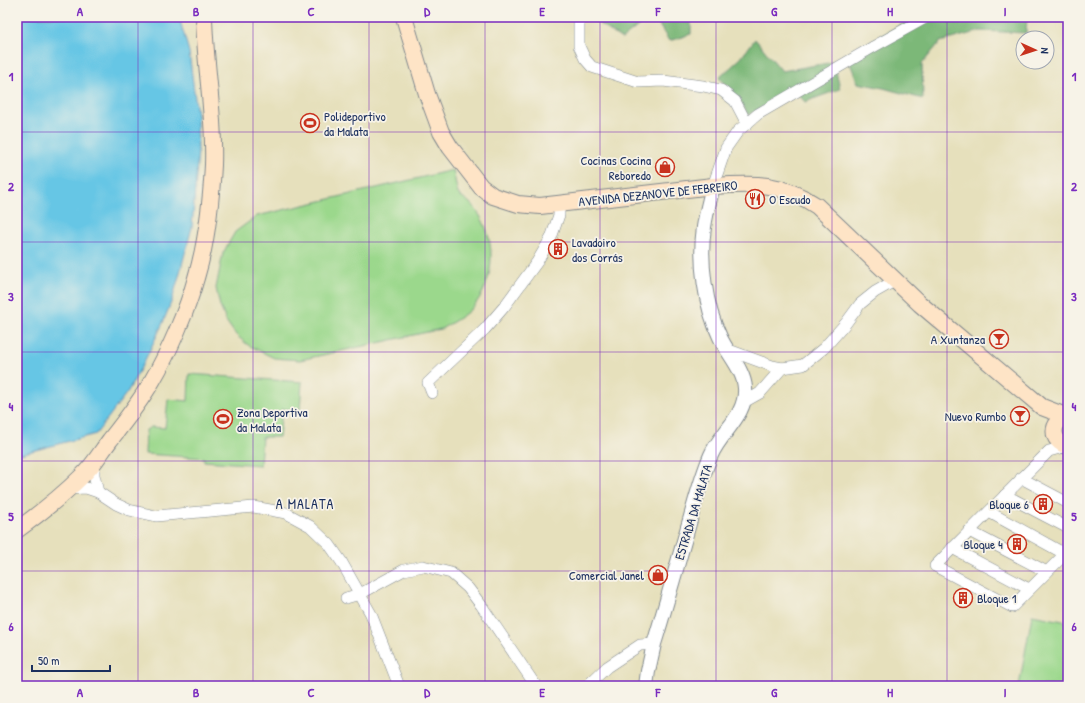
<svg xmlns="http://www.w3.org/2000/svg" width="1085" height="703" font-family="'Patrick Hand',sans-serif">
	<rect width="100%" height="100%" fill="#f7f3e8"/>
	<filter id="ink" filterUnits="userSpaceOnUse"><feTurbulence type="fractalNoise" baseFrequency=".025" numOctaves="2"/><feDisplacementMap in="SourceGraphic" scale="8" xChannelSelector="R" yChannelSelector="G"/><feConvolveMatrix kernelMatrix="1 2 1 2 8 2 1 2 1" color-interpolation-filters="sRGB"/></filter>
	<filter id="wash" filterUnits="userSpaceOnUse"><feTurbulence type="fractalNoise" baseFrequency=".012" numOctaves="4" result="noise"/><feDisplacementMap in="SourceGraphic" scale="16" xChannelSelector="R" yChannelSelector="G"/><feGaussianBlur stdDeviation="0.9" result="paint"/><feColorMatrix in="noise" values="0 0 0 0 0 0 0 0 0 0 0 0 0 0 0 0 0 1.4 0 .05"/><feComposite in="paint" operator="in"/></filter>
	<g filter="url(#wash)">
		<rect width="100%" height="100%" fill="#e6e0bc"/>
		<g fill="#9bd88c" stroke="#5b8475">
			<path d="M453,170l5,24c4,3 9,6 12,9 28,28 28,79 0,107 -9,8 -19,13 -29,19l-141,31 -26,-2 -26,-13 -12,-10 -10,-14 -6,-15 -4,-18 7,-35 12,-21 22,-16z"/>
			<path d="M189,374l113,8 -2,28 -18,-1 -3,28h-17l-2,28 -56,-4v-3l-59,-4 1,-24 5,-3 14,1 3,-29 20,2z"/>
			<path d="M1032,615l36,7v64h-49z"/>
		</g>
		<g fill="#7cb878" stroke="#4c746b">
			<path d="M589,17h60l-27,22z"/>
			<path d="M654,17h37v17l-22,7z"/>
			<path d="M914,17h113l-1,16 -46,-2 -40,11 -18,22 1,35 -40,-11 -25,-5 -11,-27z"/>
			<path d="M755,39l27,32 52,-9 6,27 -35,13 -11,-12 -46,25 -8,-14 -21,-23 22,-20z"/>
		</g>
		<path fill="#66c6e5" stroke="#407aa2" d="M17,17h162l10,35 8,62 1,37 -6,76 -13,49 -7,24 -10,25 -19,39 -15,27 -32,43 -79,21z"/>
	</g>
	<g filter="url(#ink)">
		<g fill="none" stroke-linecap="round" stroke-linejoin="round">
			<defs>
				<g id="minor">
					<path d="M579,17v29l6,13 7,8 46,15 25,-1 40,5 18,4 14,11 12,23"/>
					<path d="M713,186l13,-38 12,-17 20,-17 115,-67 54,-30"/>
					<path d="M726,349l46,17 10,2 21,-3 21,-17 22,-25 14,-19 15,-12 21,-12"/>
					<path d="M432,393l-4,-10 57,-54 19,-22 33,-45 14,-24 8,-23v-11"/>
					<path d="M744,402l16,-9 22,-25"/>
					<path d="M1067,446l-18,5 -114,115 77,41 56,-56"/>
					<path d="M94,461v14l4,17"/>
					<path d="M1021,478l47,25"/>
					<path d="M67,489l19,-1 12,4 18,12 13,6 27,6 98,-9 32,6 24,13 19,18 12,17 30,53 28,72"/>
					<path d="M1005,495l63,33"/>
					<path d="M989,512l76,42"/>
					<path d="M969,531l78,41"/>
					<path d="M952,548l77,41"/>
					<path d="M346,598l14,-4 44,-24 19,-4 28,7 17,15 13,17 55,81"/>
					<path d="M587,686l20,-19 33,-22 14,-1"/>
				</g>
				<path id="tertiary" d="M646,686l2,-15 6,-27c12,-39 23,-78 34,-117 7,-24 13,-49 23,-72 10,-23 36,-40 34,-67 -1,-18 -18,-35 -25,-51 -15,-31 -21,-76 -16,-110 2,-14 6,-28 9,-41"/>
				<g id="secondary">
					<path d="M404,17l23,77 14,38 9,15 31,40 12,9 25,8 22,2 173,-20c42,-3 68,-4 104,20l103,98 122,103 26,10"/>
					<path d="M1068,417c-18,4 -18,25 0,29"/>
					<path d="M17,530c22,-16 46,-35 65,-54 11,-10 19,-24 28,-36 15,-19 30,-38 42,-59 17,-29 35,-70 44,-103 11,-36 15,-75 17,-113 2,-50 -8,-99 -9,-148"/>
				</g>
			</defs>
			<use href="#minor" stroke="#80888d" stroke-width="12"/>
			<use href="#tertiary" stroke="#80888d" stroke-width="16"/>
			<use href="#secondary" stroke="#80888d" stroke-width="18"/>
			<use href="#minor" stroke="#fff" stroke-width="11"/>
			<use href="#tertiary" stroke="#fff" stroke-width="14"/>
			<use href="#secondary" stroke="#fee4c6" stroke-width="16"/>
		</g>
	</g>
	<path fill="none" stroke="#7b2cbf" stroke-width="1" stroke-opacity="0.55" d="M138,17v669M253,17v669M369,17v669M485,17v669M600,17v669M716,17v669M832,17v669M947,17v669M17,132h1051M17,242h1051M17,352h1051M17,461h1051M17,571h1051"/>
	<defs>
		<symbol id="stadium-ring" viewBox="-11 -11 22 22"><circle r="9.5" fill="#f7f3e8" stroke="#c8321e" stroke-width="1.5"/><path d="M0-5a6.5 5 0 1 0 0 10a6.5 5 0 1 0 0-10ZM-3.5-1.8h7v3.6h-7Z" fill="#c8321e"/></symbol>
		<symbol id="shop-ring" viewBox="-11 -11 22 22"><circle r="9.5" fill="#f7f3e8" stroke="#c8321e" stroke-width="1.5"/><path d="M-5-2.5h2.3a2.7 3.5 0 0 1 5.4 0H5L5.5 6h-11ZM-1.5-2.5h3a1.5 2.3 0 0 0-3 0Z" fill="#c8321e"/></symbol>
		<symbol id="restaurant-ring" viewBox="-11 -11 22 22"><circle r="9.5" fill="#f7f3e8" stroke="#c8321e" stroke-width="1.5"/><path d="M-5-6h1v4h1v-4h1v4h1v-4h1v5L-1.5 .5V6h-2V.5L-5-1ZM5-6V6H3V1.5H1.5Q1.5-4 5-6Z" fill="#c8321e"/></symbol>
		<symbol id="building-ring" viewBox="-11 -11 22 22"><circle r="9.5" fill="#f7f3e8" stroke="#c8321e" stroke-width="1.5"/><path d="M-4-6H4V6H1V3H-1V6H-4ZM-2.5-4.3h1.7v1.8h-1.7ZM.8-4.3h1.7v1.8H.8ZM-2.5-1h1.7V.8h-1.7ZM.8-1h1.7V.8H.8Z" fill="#c8321e"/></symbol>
		<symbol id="bar-ring" viewBox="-11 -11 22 22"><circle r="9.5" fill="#f7f3e8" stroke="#c8321e" stroke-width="1.5"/><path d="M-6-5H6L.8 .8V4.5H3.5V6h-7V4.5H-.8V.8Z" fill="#c8321e"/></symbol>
	</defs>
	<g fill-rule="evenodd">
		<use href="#stadium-ring" x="299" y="112" width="22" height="22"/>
		<use href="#shop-ring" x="654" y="156" width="22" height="22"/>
		<use href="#restaurant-ring" x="744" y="188" width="22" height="22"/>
		<use href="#building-ring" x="547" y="238" width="22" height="22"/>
		<use href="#bar-ring" x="988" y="328" width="22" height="22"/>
		<use href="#bar-ring" x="1009" y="405" width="22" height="22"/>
		<use href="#stadium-ring" x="212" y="408" width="22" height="22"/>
		<use href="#building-ring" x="1032" y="493" width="22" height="22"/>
		<use href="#building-ring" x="1006" y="533" width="22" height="22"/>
		<use href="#shop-ring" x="647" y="564" width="22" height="22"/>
		<use href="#building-ring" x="952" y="587" width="22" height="22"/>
	</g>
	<g text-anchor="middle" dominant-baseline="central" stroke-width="3.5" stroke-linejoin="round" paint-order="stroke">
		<g font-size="13" fill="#1b2f5e" stroke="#f7f3e8" text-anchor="end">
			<text x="324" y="116" text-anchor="start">Polideportivo<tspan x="324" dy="15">da Malata</tspan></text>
			<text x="651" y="160">Cocinas Cocina<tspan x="651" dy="15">Reboredo</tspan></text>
			<text x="769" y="199" text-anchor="start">O Escudo</text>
			<text x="572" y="242" text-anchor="start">Lavadoiro<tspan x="572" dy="15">dos Corrás</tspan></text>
			<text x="985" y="339">A Xuntanza</text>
			<text x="237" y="412" text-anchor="start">Zona Deportiva<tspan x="237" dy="15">da Malata</tspan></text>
			<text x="1006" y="416">Nuevo Rumbo</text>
			<text x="1029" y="504">Bloque 6</text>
			<text x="1003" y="544">Bloque 4</text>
			<text x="644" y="575">Comercial Janel</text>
			<text x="977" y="598" text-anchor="start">Bloque 1</text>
		</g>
		<g font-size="13" fill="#1b2f5e" stroke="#f7f3e8">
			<text transform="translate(658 193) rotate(-6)">AVENIDA DEZANOVE DE FEBREIRO</text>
			<text transform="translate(693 512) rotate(-73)">ESTRADA DA MALATA</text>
		</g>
		<g font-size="14" letter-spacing="1" fill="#1b2f5e" stroke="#f7f3e8">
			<text x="305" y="503">A MALATA</text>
		</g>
	</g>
	<rect width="1085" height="703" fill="none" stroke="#f7f3e8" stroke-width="44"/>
	<g transform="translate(1035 50) rotate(93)"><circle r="19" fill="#f7f3e8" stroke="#9fa5b1"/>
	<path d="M0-3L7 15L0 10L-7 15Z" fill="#c8321e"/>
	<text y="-6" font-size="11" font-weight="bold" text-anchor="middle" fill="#1b2f5e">N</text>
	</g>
	<path d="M32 665v6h78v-6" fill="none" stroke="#1b2f5e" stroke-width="2"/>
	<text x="38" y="665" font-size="12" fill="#1b2f5e" stroke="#f7f3e8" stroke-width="3" paint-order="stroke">50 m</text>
	<rect x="22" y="22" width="1041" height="659" fill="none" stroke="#7b2cbf" stroke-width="1.5"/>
	<g font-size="13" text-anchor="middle" font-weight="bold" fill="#7b2cbf">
		<text x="80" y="16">A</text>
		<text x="196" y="16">B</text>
		<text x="311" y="16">C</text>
		<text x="427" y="16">D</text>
		<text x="542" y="16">E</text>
		<text x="658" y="16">F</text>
		<text x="774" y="16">G</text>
		<text x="890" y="16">H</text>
		<text x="1005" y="16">I</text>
		<text x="11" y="81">1</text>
		<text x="1074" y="81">1</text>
		<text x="11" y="191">2</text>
		<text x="1074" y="191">2</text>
		<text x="11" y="301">3</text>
		<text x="1074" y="301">3</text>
		<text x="11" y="411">4</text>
		<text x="1074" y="411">4</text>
		<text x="11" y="521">5</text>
		<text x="1074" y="521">5</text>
		<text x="11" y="631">6</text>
		<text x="1074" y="631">6</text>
		<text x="80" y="697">A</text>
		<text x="196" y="697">B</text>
		<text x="311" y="697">C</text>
		<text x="427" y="697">D</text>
		<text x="542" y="697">E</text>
		<text x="658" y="697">F</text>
		<text x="774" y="697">G</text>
		<text x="890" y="697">H</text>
		<text x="1005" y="697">I</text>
	</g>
</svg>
